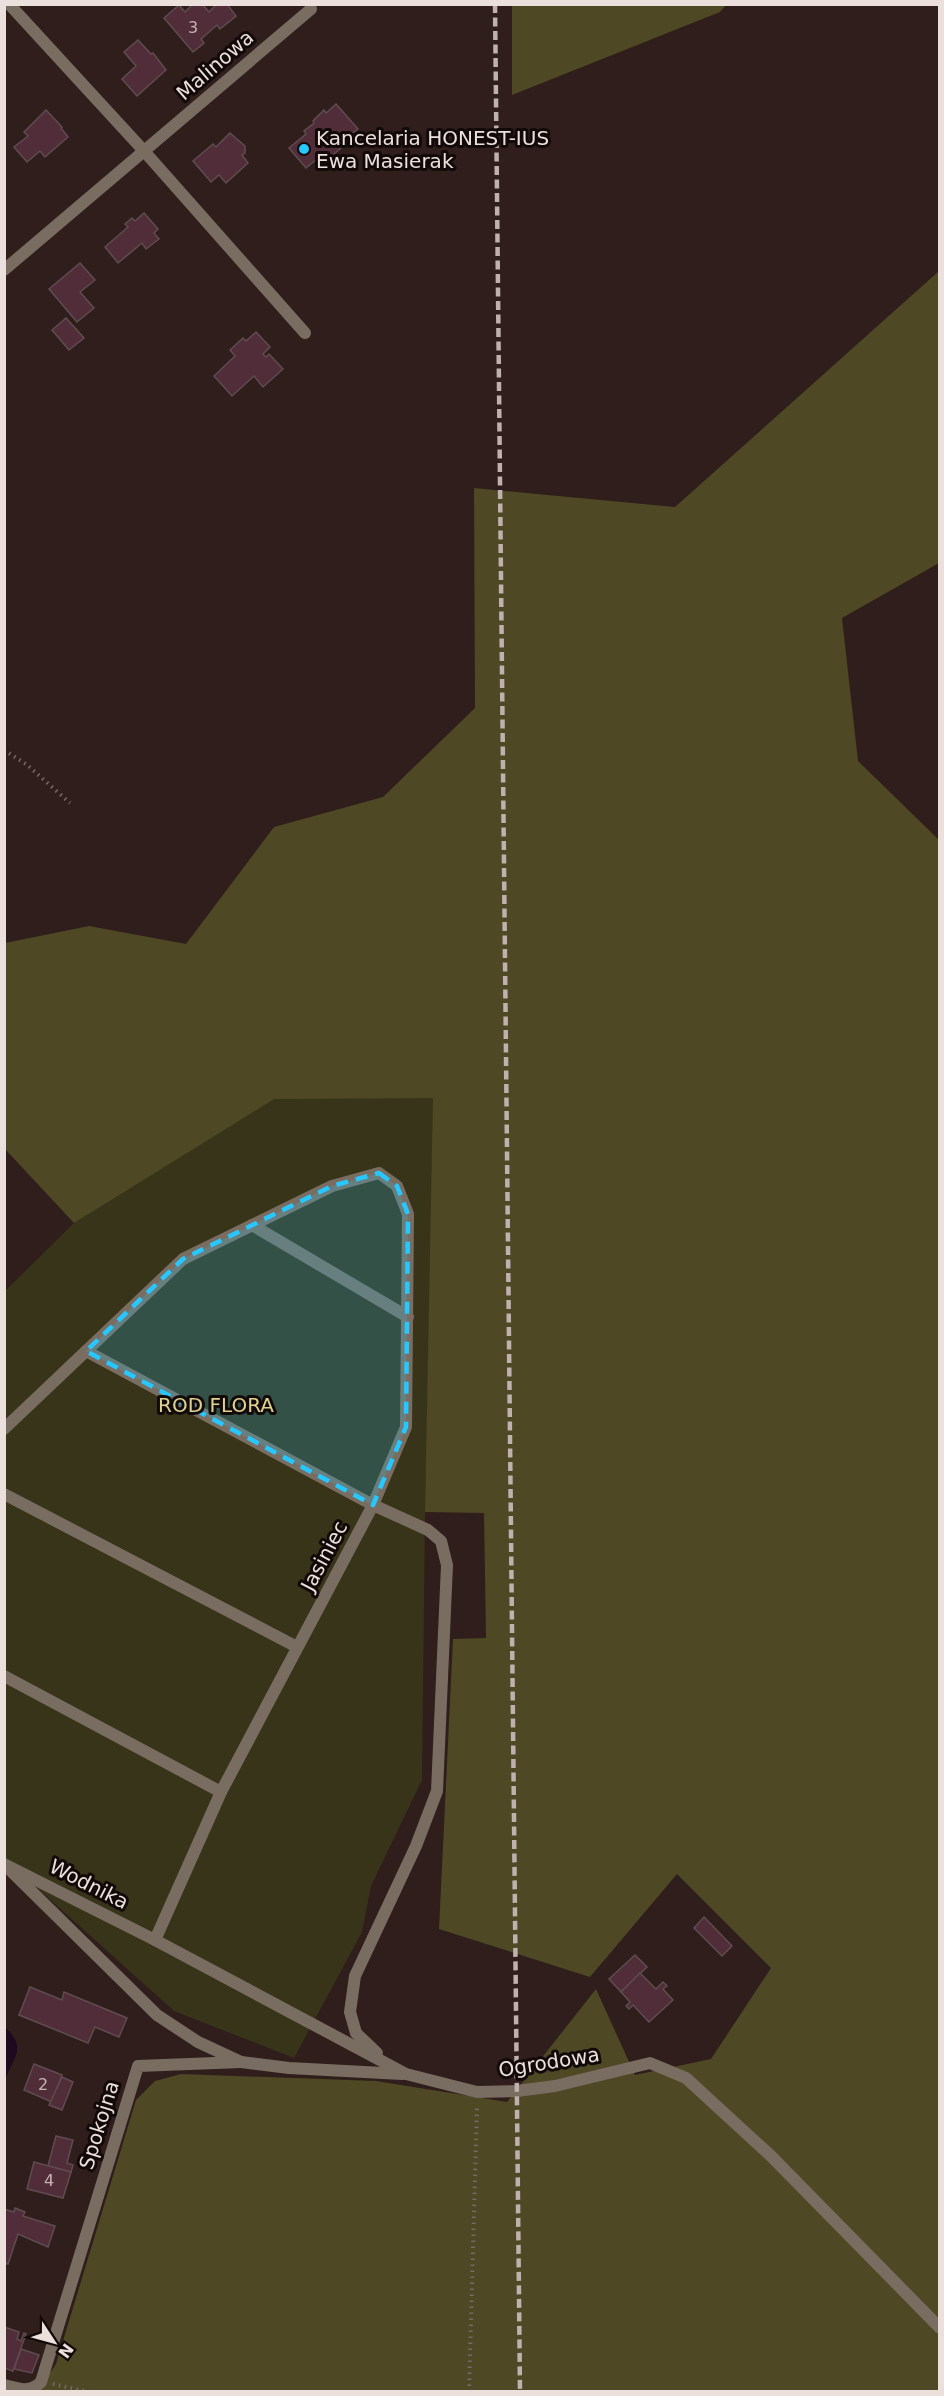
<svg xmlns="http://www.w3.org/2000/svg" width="944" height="2396" font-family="'DejaVu Sans',sans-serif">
	<rect width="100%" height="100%" fill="#2f1e1b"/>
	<path fill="#383419" d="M273,1092l164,6 -12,414 -3,268 -51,106 -9,46 -68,126 -120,-47 -169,-152v-568l69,-68z"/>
	<g fill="#4e4824">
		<path d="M512,5v-1l214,1 -6,7 -208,83z"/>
		<path d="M939,271v292l-97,55 16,143 81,79v1551h-901l18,-27 80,-264 19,-19 26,-7 195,7 131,21 89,-113 39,86 76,-16 60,-91 -94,-94 -87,103 -151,-48 14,-290 33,-1 -2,-125 -59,-1 8,-414 -159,1 -200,124 -69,-74v-206l84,-17 97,18 88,-117 109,-30 92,-89 -1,-220 201,19z"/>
	</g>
	<path fill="#1f091f" d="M5,2027c23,22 8,29 0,54z"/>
	<g fill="#502d38" stroke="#5f4c51" stroke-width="1.5">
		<path d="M193,4h9l7,8 8,-8h10l9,12 -16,13 -3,-4 -16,14 3,4 -11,9 -29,-34 15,-13 6,7z"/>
		<path d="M138,40l13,14 2,-1 13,17 -29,26 -15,-17 14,-13 -12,-14z"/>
		<path d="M336,104l22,25 -9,7 2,3 -2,-1 -10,8 2,2 -13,11 -5,-5 -17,14 -17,-20 17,-14 -2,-3 10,-8 -1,-2 11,-11 2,3z"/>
		<path d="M46,110l16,17 -1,1 7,9 -23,20 -5,-6 -13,11 -13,-15 14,-11 -4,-4z"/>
		<path d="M230,133l15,13v7l-3,2 6,8 -22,20 -7,-8 -8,7 -18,-21 20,-17 3,3z"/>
		<path d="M144,213l14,16 -4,4 5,6 -13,10 -4,-6 -24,20 -13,-16 23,-20 -3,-3 7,-6 3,3z"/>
		<path d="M80,263l15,17 -15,12 14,16 -17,14 -28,-33z"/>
		<path d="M66,318l18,20 -15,12 -17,-20z"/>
		<path d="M256,332l14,15 -7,7 3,3 3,-3 14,15 -20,18 -9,-11 -22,20 -18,-20 21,-20 -5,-6 13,-12 3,3z"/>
		<path d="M704,1917l28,29 -10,10 -28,-28z"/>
		<path d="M635,1955l12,12 -26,25 -12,-13z"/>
		<path d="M640,1973l16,16 7,-7 4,4 -4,3 10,11 -24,22 -16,-17 -4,4 -3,-3 4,-4 -9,-10z"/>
		<path d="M30,1987l32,13 2,-8 63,26 -8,19 -24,-10 -7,16 -69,-28z"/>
		<path d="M34,2064l28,11 -10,27 -28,-12z"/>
		<path d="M62,2077l11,5 -11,28 -13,-5z"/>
		<path d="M56,2136l17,4 -6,23 6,2 -2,7 -23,-6z"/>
		<path d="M34,2162l37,10 -8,26 -36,-9z"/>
		<path d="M15,2208l10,4 -2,4 32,10 -7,21 -30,-13 -10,30 -4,-1v-54l10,3z"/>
		<path d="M4,2327l15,5 -2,7 4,2 3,-8 2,1 -13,37 -9,-3z"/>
		<path d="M21,2349l18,6 -7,18 -18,-4z"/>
	</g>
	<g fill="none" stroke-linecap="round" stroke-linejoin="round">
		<g stroke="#786966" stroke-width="4" stroke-dasharray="1.5 4.5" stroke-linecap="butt">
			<path d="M4,750l22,14 44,39"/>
			<path d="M53,2384l36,8"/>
			<path d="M469,2392l8,-285"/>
		</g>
		<g stroke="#796d61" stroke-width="12">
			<path d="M9,4l135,147 161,182"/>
			<path d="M4,270l307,-261"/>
			<path d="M252,1225l156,92"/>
			<path d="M86,1351l287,154 55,25 13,11 6,24 -10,226 -21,55 -61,130 -5,36 6,21 21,20"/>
			<path d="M4,1429l179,-170 149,-73 47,-13 18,13 11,28 -2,213 -33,78 -152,287 -66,148"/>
			<path d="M4,1494l293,153"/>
			<path d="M4,1676l217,116"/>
			<path d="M4,1864l151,76 251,134 71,18 40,-1 38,-5 95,-23 36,15 85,78 169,172"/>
			<path d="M241,2062l48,6 113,6"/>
			<path d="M4,2385c15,4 26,8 37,-3l97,-316 103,-4 -43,-20 -41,-27 -146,-144"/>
		</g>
		<path stroke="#beb1ae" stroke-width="4.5" stroke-dasharray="9 4.5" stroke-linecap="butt" d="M495,4l25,2388"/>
	</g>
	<path fill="#27c8ff" fill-opacity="0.2" stroke="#27c8ff" stroke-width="4.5" stroke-dasharray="12 8" stroke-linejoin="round" d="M379,1173l18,13 11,28 -2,213 -33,78 -287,-154 97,-92 149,-73z"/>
	<circle fill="#27c8ff" stroke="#120a09" stroke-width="2" cx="304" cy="149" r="6"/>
	<g text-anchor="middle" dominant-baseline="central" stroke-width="6" stroke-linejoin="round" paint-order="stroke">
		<g font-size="16" fill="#c5b3b4">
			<text x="193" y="27">3</text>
			<text x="43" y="2084">2</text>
			<text x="49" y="2180">4</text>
		</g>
		<g font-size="20" fill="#ece0dd" stroke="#120a09">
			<text transform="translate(215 65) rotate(-41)">Malinowa</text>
			<text transform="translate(324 1556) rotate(-62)">Jasiniec</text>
			<text transform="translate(89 1884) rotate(27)">Wodnika</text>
			<text transform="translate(549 2062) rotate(-9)">Ogrodowa</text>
			<text transform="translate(99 2125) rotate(-73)">Spokojna</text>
		</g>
		<g font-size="20" fill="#ece0dd" stroke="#120a09" text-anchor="start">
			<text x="316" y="138">Kancelaria HONEST-IUS<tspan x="316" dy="23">Ewa Masierak</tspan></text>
		</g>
		<g font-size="20" fill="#ddd292" stroke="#120a09">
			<text x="216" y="1405">ROD FLORA</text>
		</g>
	</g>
	<rect width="944" height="2396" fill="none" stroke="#ece0dd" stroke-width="12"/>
	<g transform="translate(54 2342) rotate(126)" stroke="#120a09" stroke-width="4.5" paint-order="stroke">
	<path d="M0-4.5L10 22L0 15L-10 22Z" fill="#ece0dd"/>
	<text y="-9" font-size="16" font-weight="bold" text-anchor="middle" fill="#ece0dd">N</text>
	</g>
</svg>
